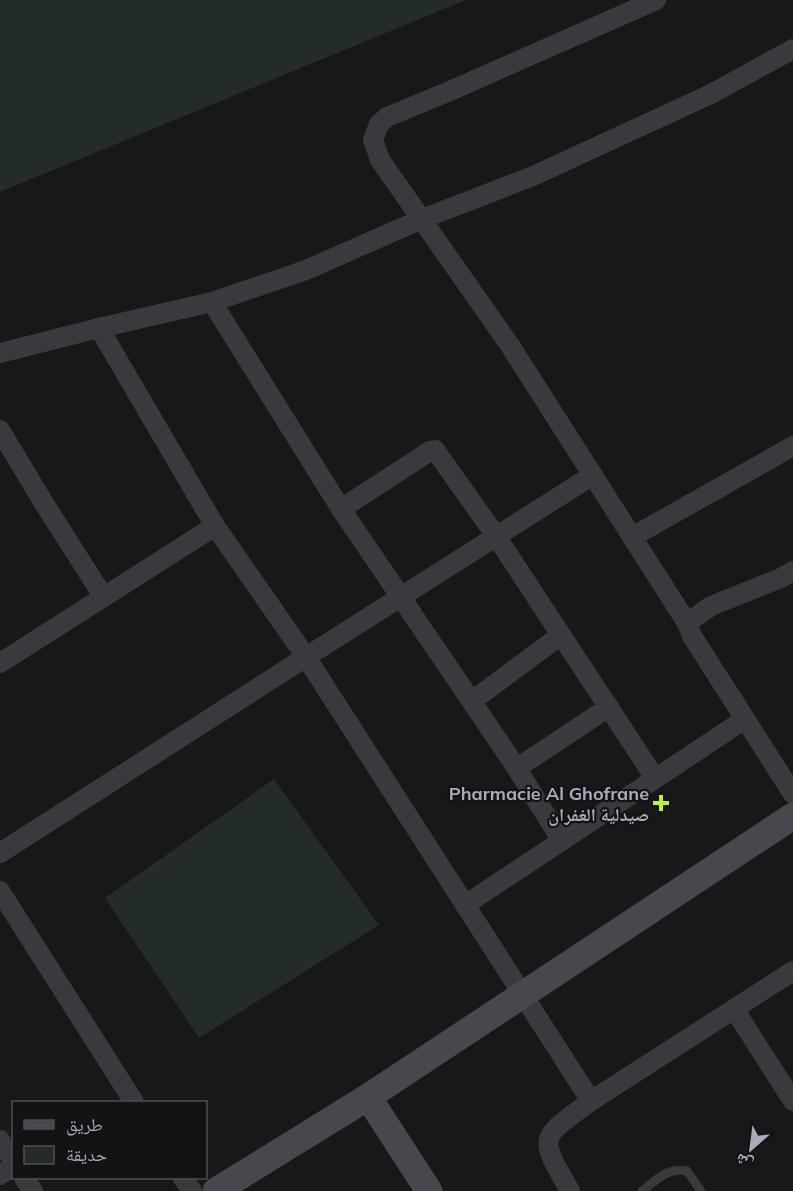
<svg xmlns="http://www.w3.org/2000/svg" width="793" height="1191" font-family="Mulish,'Noto Naskh Arabic',sans-serif">
	<rect width="100%" height="100%" fill="#181719"/>
	<g fill="#232c2a">
		<path d="M0,0h466l-466,192z"/>
		<path d="M274,779l105,146 -180,113 -94,-140z"/>
	</g>
	<g fill="none" stroke-linecap="round" stroke-linejoin="round">
		<path stroke="#3b383e" stroke-width="9" d="M642,1191c15,-11 25,-24 45,-20l14,20"/>
		<g stroke="#3b383e" stroke-width="20">
			<path d="M656,0l-206,91 -63,26 -8,7 -6,16 7,20 129,184 178,279 5,13 101,158"/>
			<path d="M212,302l129,207 173,255 48,77"/>
			<path d="M99,328l116,198 91,131 285,444 202,-130"/>
			<path d="M0,353l99,-25 113,-26 94,-32 116,-51 111,-43 178,-82 82,-45"/>
			<path d="M0,430l45,75 58,91"/>
			<path d="M341,509l89,-58 5,-1 61,86 159,242"/>
			<path d="M632,537l161,-91"/>
			<path d="M687,623l24,-17 70,-28 12,-7"/>
			<path d="M0,663l215,-137"/>
			<path d="M472,701l89,-66"/>
			<path d="M517,768l92,-61"/>
			<path d="M0,853l306,-196 287,-182"/>
			<path d="M0,891l134,211"/>
			<path d="M465,905l280,-186"/>
			<path d="M734,1009l59,92"/>
			<path d="M0,1140l14,22"/>
			<path d="M0,1175l14,-9"/>
			<path d="M24,1178l9,13"/>
			<path d="M183,1178l9,13"/>
			<path d="M570,1191c-33,-57 -30,-52 21,-90"/>
		</g>
		<g stroke="#49464e" stroke-width="27">
			<path d="M368,1097l61,94"/>
			<path d="M216,1191l152,-94 425,-281"/>
		</g>
	</g>
	<path fill="#b7f533" stroke="#131214" stroke-width="2" d="M658 794h6v6h6v6h-6v6h-6v-6h-6v-6h6z"/>
	<g text-anchor="middle" dominant-baseline="central" stroke-width="4.5" stroke-linejoin="round" paint-order="stroke">
		<g font-size="18" font-weight="bold" fill="#aea9b9" stroke="#131214" text-anchor="end">
			<text x="649" y="793">Pharmacie Al Ghofrane<tspan x="649" dy="21">صيدلية الغفران</tspan></text>
		</g>
	</g>
	<rect x="12" y="1101" width="195" height="78" fill="#131214" stroke="#514e56" stroke-width="1.5"/>
	<rect x="24" y="1120" width="30" height="9" fill="#49464e" stroke="#514e56" stroke-width="1.5"/>
	<text x="66" y="1131" font-size="18" fill="#aea9b9">طريق</text>
	<rect x="24" y="1146" width="30" height="18" fill="#232c2a" stroke="#514e56" stroke-width="1.5"/>
	<text x="66" y="1161" font-size="18" fill="#aea9b9">حديقة</text>
	<g transform="translate(751 1149) rotate(208)" stroke="#131214" stroke-width="4.5" paint-order="stroke">
	<path d="M0-4.5L10 22L0 15L-10 22Z" fill="#aea9b9"/>
	<text y="-9" font-size="16" font-weight="bold" text-anchor="middle" fill="#aea9b9">ش</text>
	</g>
</svg>
